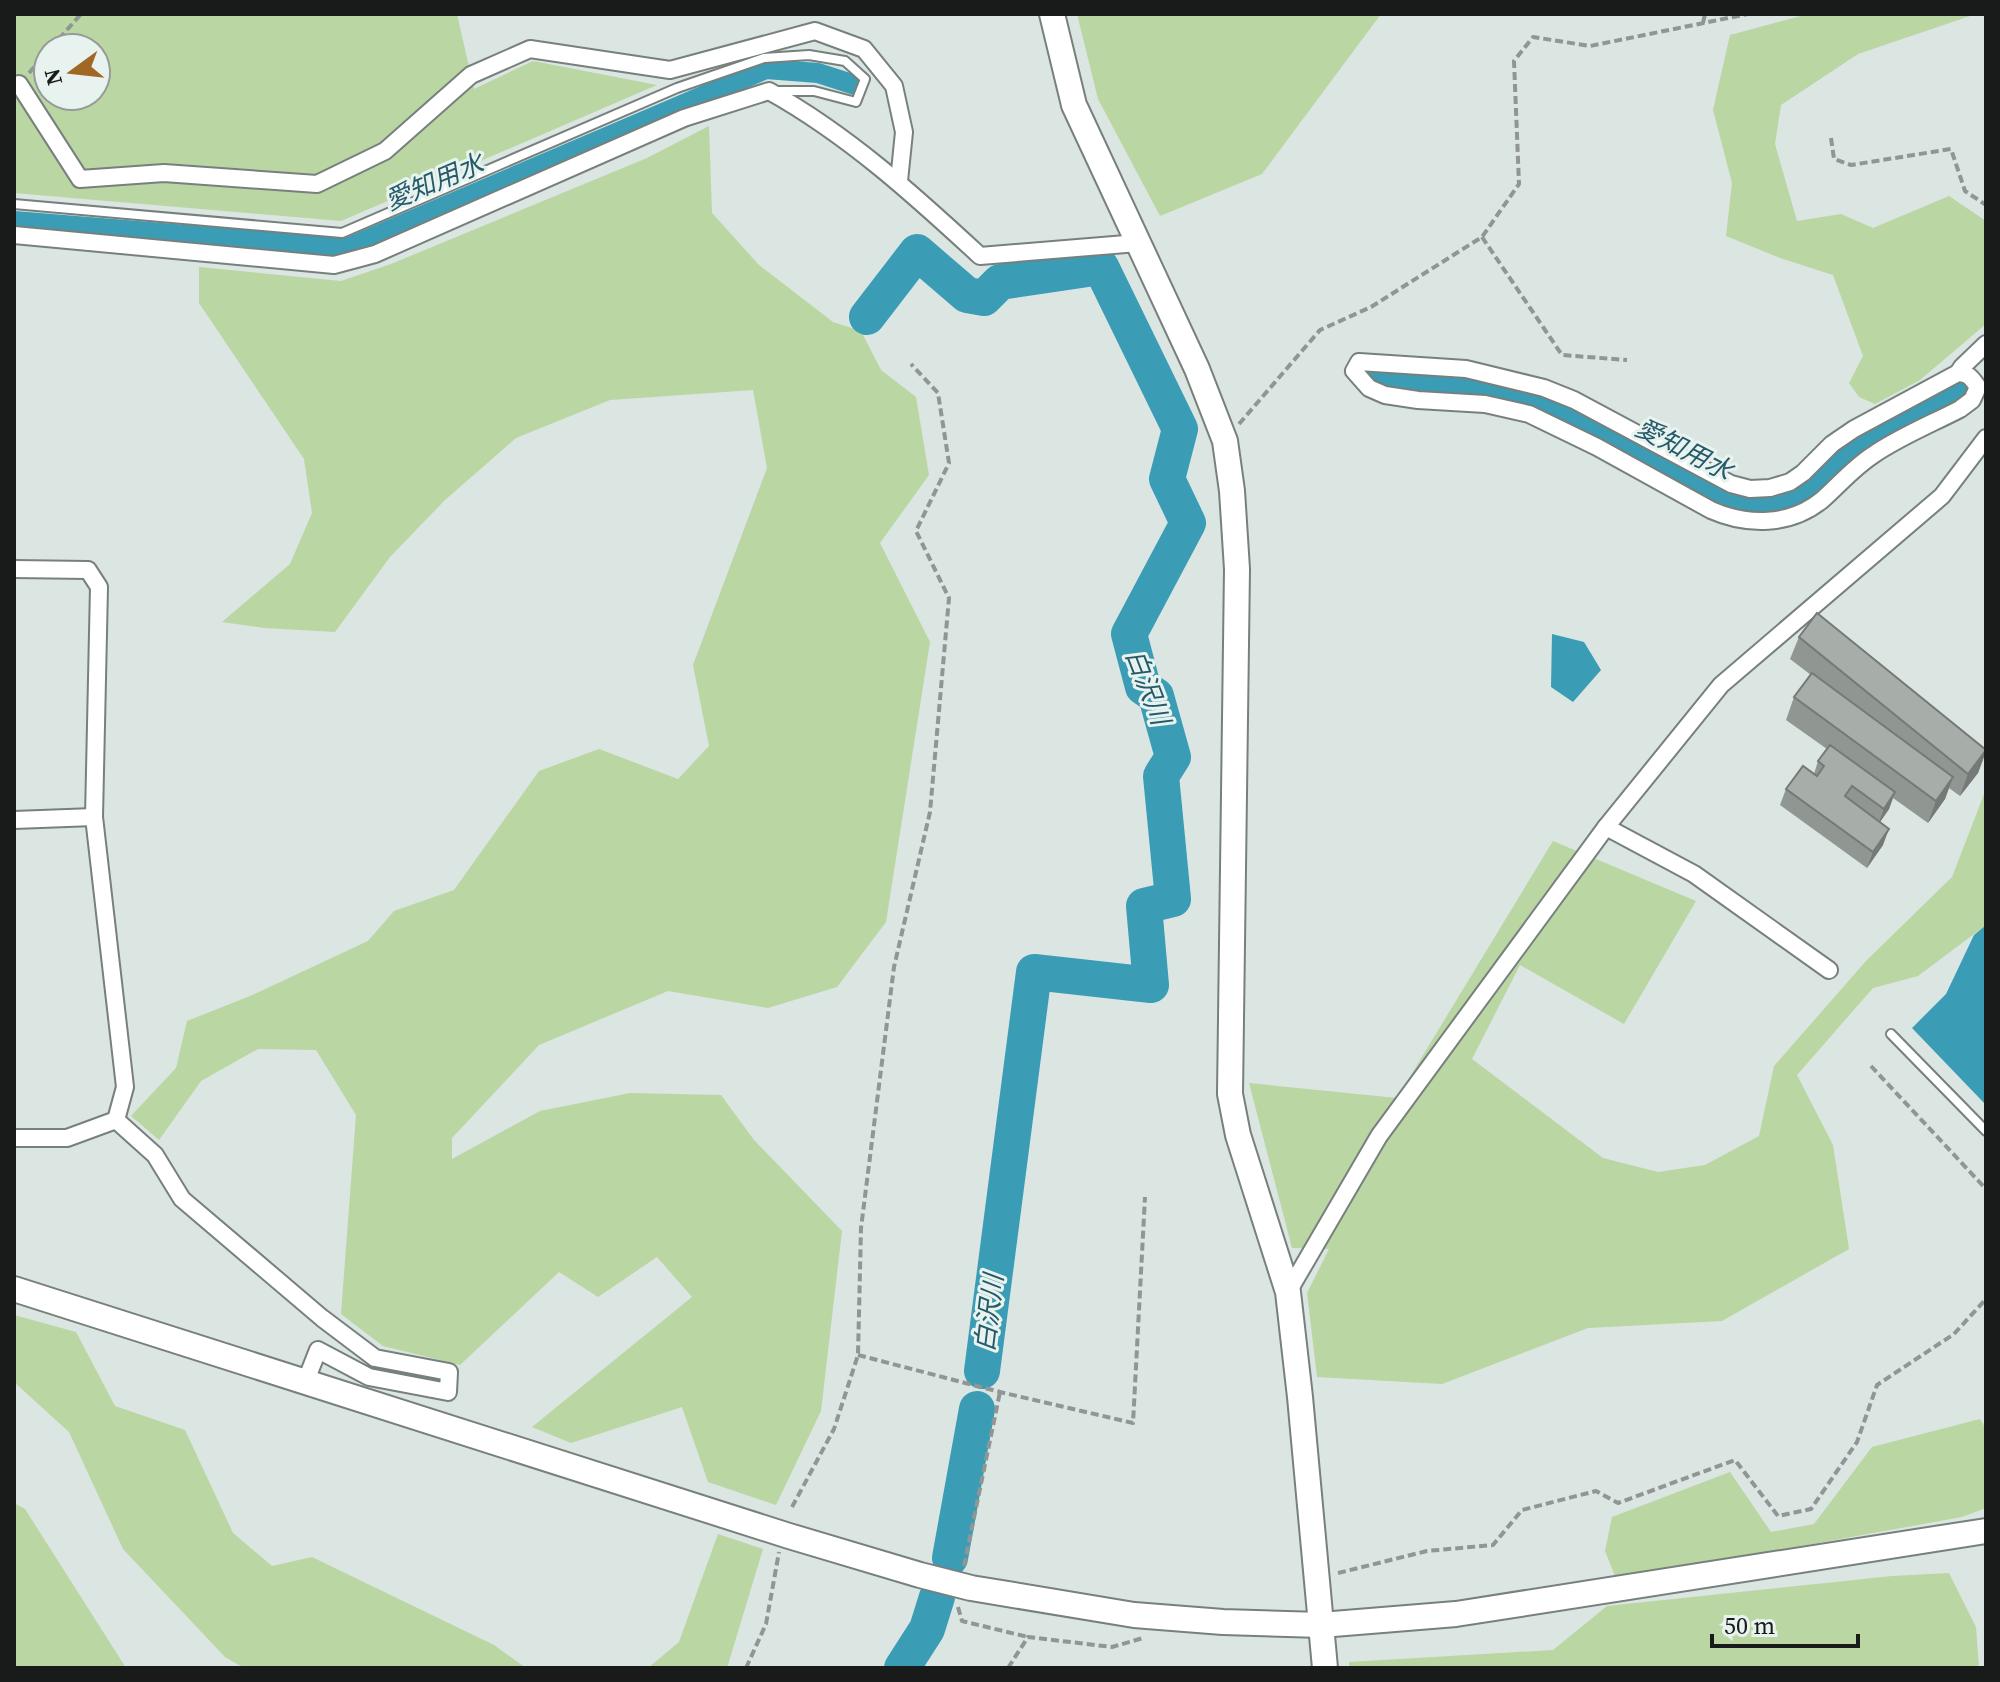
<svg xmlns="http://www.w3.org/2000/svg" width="2000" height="1682" font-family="'Source Serif 4','Noto Sans JP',serif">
	<rect width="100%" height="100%" fill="#dbe5e2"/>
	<g fill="#bad6a3" fill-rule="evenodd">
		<path d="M14,14h443l17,75 59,-28 124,24 -316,136 -327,-28zM48,48h48v48h-48z"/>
		<path d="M1077,14h304l-119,160 -102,42 -62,-117z"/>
		<path d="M1808,14h168l-118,40 -77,51 -6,39 22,77 44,-7 32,14 76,-32 37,25v103l-66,56 -45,24 -16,-7 -10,-14 14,-27 -30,-81 -53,-17 -54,-22 6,-53 -19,-73 17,-75z"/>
		<path d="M709,126l3,87 47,52 74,57 28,9 20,39 35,27 13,78 -49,68 50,99 -44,280 -49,65 -69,21 -100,-17 -129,54 -87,93v21l88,-48 90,-18 91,2 33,45 88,91 -21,180 -45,94 -68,-23 -26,-75 -111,36 -39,-16 160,-130 -35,-40 -59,40 -39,-25 -99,93 -77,-19 -42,-32 15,-199 -40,-65 -58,-1 -57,32 -42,59 -28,-24 45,-48 11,-47 63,-25 118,-55 26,-30 60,-21 85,-119 60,-22 79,30 31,-33 -16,-81 74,-197 -14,-78 -143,10 -94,38 -71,62 -55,57 -55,75 -71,-4 -42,-6 68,-58 22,-51 -8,-54 -105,-156v-36l142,14 50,-17 256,-106z"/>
		<path d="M1986,789v136l-68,51 -45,12 -76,87 36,70 16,104 -127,72 -134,7 -146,56 -125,-7 -10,-84 22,-44 -37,-1 -43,-165 148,15 156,-257 143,60 -72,123 -104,-59 -48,94 131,99 55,14 47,-7 54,-29 15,-70 92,-105 86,-84z"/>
		<path d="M14,1315l62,17 39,74 70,24 48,103 39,33 40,-9 182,88 32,23h-282l-19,-11 -102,-108 -54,-117 -55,-50z"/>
		<path d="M1980,1419l6,10v79l-24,9 -166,30 -181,29 -10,-25 7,-34 118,-45 41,60 43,-8 58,-77z"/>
		<path d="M14,1503l11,6 101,159h-112z"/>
		<path d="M718,1534l45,15 -36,119h-79l31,-26z"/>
		<path d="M1949,1573l27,54 3,41h-630v-6l204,-12 54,-44 285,-30z"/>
	</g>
	<g fill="#3a9cb5">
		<path d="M1552,634l32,8 17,28 -28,32 -22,-15z"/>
		<path d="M1986,925v180l-74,-77 34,-34 28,-59z"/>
	</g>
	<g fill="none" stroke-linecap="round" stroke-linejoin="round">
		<g stroke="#3a9cb5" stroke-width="20">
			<path d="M14,221l333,27 419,-179 52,4 37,12"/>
			<path d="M1360,369l34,14 76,5 54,10 54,23 102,57 52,25 22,5 28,-3 24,-11 52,-47 104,-56"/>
		</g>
		<g stroke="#3a9cb5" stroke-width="36">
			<path d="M867,317l50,-65 50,43 17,3 16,-16 101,-15 79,162 -13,50 21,44 -59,111 14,53 13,9 17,61 -12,19 12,123 -29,7 7,79 -117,-13 -52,399"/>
			<path d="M950,1558l27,-149"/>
			<path d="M902,1668l25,-39 10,-32"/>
		</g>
		<defs>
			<g id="lane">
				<path d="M14,204l328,29 335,-145 87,-30 45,-3 36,6 20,18 -9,23 -42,-11h-40"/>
				<path d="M1891,1034l95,97"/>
			</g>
			<g id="street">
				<path d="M14,86l5,-2 61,95 84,-6 153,11 68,-33 86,-76 59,-26 140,21 145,-39 49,18 30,37 10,46 -5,49"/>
				<path d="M14,235l320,30 41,-11 309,-136 85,-27c79,44 145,104 211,165l158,-13"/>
				<path d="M1958,373c11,0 14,6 20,14l-6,13 -12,9c-29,15 -61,28 -87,46 -20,13 -34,30 -51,45 -32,26 -75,26 -111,10l-114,-63 -68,-33 -44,-10 -67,-4 -33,-5 -16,-7 -15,-17 5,-9 107,7 78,19 30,12 157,84 19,5 20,-1 20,-6 13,-9 29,-29 22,-15 104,-56 4,-6 24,-23"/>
				<path d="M14,569l74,1 11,17 -5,230 31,270 -9,33"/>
				<path d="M14,820l80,-3"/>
				<path d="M1606,827l88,47 135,96"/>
				<path d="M116,1120l39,35 27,44 140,119 53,40 74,14 -1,20 -79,-15 -51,-27 -13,33"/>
				<path d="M14,1138h53l49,-18"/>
				<path d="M1288,1292l91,-156 227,-309 115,-142 221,-189 44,-58"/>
			</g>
			<g id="secondary">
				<path d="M1052,14l22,91 123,264 28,72 7,50 5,78 -7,525 8,41 50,157 12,105 25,271"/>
				<path d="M14,1289l775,247 131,39 51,13 163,27 89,7 98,3 135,-11 530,-83"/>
			</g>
		</defs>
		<use href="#lane" stroke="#77807d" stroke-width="12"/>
		<use href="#street" stroke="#77807d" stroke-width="20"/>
		<use href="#secondary" stroke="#77807d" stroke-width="28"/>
		<g stroke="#8f9694" stroke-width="4" stroke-dasharray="8 4" stroke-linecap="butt">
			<path d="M1703,23l2,-9"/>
			<path d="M51,48l30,-34"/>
			<path d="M29,73l19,-22"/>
			<path d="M1831,138l3,21 17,6 100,-16 14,42 21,14"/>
			<path d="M1482,237l80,118 65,5"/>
			<path d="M1239,424l81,-94 51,-23 111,-70 37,-53 -5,-123 19,-24 57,9 158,-32"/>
			<path d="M1871,1066l115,123"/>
			<path d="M858,1355l142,37 133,31 12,-226"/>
			<path d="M792,1507l42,-78 24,-74 3,-127 33,-261 36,-155 19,-214 -33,-67 33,-68 -11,-70 -27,-29"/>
			<path d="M964,1566l36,-174"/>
			<path d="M1338,1573l89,-22 66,-6 29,-35 74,-19 22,12 117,-43 43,56 33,-7 46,-67 20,-57 77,-51 32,-35"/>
			<path d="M958,1607l4,14 66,16"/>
			<path d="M746,1668l20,-44 13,-72"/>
			<path d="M1008,1668l20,-31 84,10 31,-9"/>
		</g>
		<use href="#lane" stroke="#fff" stroke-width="8"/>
		<use href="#street" stroke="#fff" stroke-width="16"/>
		<use href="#secondary" stroke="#fff" stroke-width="24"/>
	</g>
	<path fill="#909691" d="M1799,637l187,115 -8,21 -18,23 -11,-8 -4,11 -17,24 -35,-25 -4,11 -9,13 3,23 -16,23 -87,-63 6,-16 28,-15 4,-13 9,-12 -41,-29 8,-23 17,-22 -21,-16z"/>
	<g fill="#757a76">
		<path d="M1986,751l-8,22 -18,23 8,-22z"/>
		<path d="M1953,777l-8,22 -17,24 8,-22z"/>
		<path d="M1895,792l-6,17 -11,16 6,-16z"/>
		<path d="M1889,829l-6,16 -16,23 6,-16z"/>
	</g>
	<g fill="#a7aea9" stroke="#757a76" stroke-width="2">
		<path d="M1817,613l169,137 -18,24 -169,-137z"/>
		<path d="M1812,673l141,104 -17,24 -142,-104z"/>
		<path d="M1830,745l65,47 -11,17 -32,-23 -7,10 44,33 -16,23 -87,-63 17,-23 14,10 7,-10 -6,-5z"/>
	</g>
	<g text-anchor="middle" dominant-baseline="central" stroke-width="6" stroke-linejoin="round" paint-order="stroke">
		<g font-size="26" font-style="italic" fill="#255a68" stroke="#e8f2ef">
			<text transform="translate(434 182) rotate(-23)">愛知用水</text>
			<text transform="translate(1684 449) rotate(27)">愛知用水</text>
			<text transform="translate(1148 687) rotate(69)">白沢川</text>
			<text transform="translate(989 1313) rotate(-83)">白沢川</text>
		</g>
	</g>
	<rect width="2000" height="1682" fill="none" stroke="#181b1a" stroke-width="32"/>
	<g transform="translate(72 72) rotate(255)"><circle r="38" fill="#e8f2ef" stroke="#959c9a" stroke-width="2"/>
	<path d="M0-6L14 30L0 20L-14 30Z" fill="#a16825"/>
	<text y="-12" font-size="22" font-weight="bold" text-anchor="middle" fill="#181b1a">N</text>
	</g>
	<path d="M1712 1634v12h146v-12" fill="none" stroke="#181b1a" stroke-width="4"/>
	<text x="1724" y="1634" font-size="24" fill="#181b1a" stroke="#e8f2ef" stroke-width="6" paint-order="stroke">50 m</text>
</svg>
